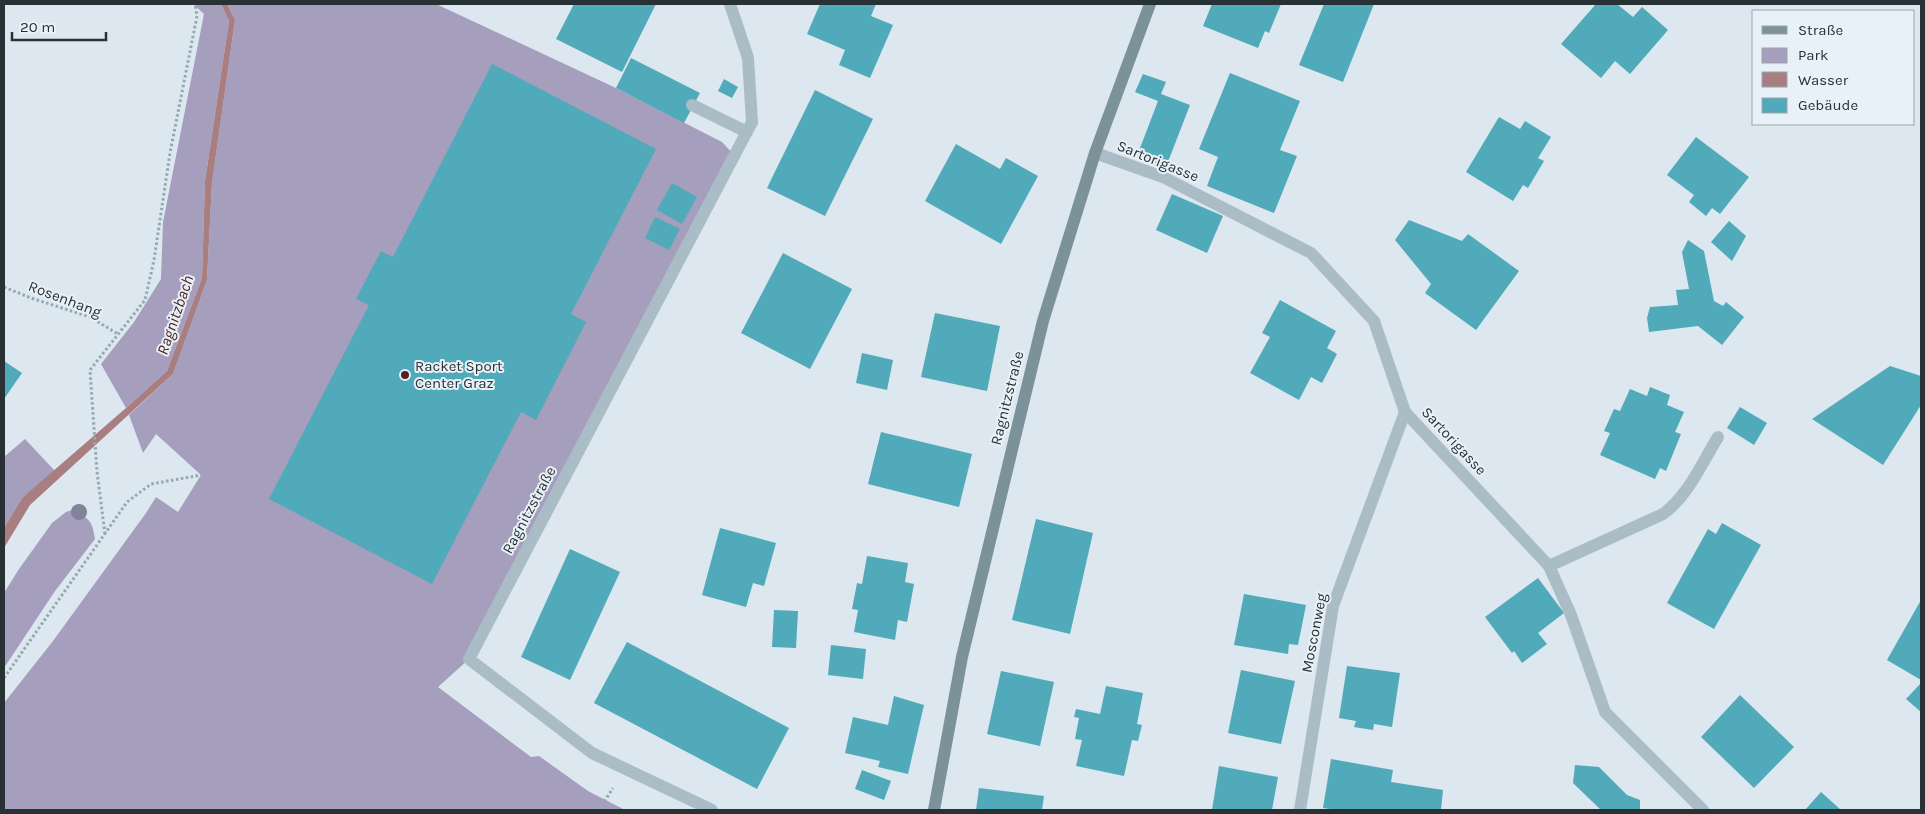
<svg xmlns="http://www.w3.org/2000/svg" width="1925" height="814" font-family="Karla,sans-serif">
	<rect width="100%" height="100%" fill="#dce7ef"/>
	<g fill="#a59ebd">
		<path d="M193,4h28l8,17 -24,160 -3,97 -35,93 -41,37 -25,-44 33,-42 27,-43 2,-57 41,-208z"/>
		<path d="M227,4h209l180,84 106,54 12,13 -265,504 -31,28 93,70 8,-1 49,35 37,19h-621v-107l49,-62 93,-128 10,-16 22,15 23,-37 -45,-41 -13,19 -14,-38 44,-41 34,-94 5,-97 23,-163z"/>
		<path d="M25,439l30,32 -33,27 -18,30v-71z"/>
		<path d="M72,510c17,9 20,9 23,29l-40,52 -51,77v-75l15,-24 33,-46 14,-11z"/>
	</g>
	<path fill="#a97e81" d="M221,4h6l8,16 -23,163 -5,97 -34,94 -143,131 -26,43v-20l18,-30 104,-90 41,-37 35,-93 3,-97 24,-160z"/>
	<g fill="#50aab9">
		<path d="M574,4h82l-34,68 -66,-33z"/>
		<path d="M820,4h56l-5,12 22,9 -23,53 -31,-13 6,-15 -38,-16z"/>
		<path d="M1212,4h69l-12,29 -4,-2 -7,17 -55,-22z"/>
		<path d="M1324,4h50l-31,78 -44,-17z"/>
		<path d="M1596,4h21l16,13 9,-10 26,23 -38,44 -15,-13 -14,17 -40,-34z"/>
		<path d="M631,58l69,35 -16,30 -68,-35z"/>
		<path d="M492,64l164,85 -85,165 15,8 -50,98 -15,-8 -89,172 -163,-85 100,-194 -13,-6 25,-48 12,6z"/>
		<path d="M1230,73l70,28 -20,49 17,6 -23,57 -67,-27 11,-29 -19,-8z"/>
		<path d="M1143,74l23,8 -5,12 29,11 -24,62 -29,-11 21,-55 -23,-9z"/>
		<path d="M724,79l14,8 -6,11 -14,-7z"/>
		<path d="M815,90l58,29 -48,97 -58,-28z"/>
		<path d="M1499,117l21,12 5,-8 26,16 -13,21 6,3 -16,27 -5,-3 -10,16 -47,-29z"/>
		<path d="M1696,137l53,40 -29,37 -8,-6 -6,8 -17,-14 5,-7 -27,-20z"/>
		<path d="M956,144l44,25 6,-11 32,18 -37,68 -76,-43z"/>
		<path d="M672,183l25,14 -15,27 -25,-14z"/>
		<path d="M1172,194l51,22 -16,37 -51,-23z"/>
		<path d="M655,217l25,12 -11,21 -24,-12z"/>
		<path d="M1409,220l53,21 6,-7 51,37 -43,59 -51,-37 6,-9 -36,-44z"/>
		<path d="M1729,221l17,15 -14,25 -21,-19z"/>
		<path d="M1688,240l16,11 10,50 9,5 3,-4 18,15 -22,28 -24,-19 -49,6 -2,-14 3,-11 28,-2 -2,-15 13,-1 -7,-37z"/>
		<path d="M783,253l69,36 -42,80 -69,-36z"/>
		<path d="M1280,300l56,31 -9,17 10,6 -15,29 -11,-6 -12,23 -49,-27 20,-36 -8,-4z"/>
		<path d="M935,313l65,13 -13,65 -66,-14z"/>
		<path d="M862,353l31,7 -6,30 -31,-7z"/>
		<path d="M4,361l18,12 -18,26z"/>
		<path d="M1890,366l31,10v29l-38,60 -71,-46z"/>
		<path d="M1650,387l20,8 -3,10 17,7 -9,20 6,2 -15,37 -6,-3 -5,11 -55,-24 10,-22 -6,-2 10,-22 6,2 10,-22 17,7z"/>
		<path d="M1740,407l27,16 -13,22 -27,-17z"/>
		<path d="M881,432l91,22 -13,53 -91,-23z"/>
		<path d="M1036,519l57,14 -23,101 -58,-14z"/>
		<path d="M1722,523l39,22 -47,84 -47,-26 41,-74 8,5z"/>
		<path d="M720,528l56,15 -12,43 -11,-3 -7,24 -44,-12z"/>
		<path d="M570,549l50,23 -50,108 -49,-23z"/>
		<path d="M867,556l41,7 -3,19 9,2 -7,38 -9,-2 -3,20 -41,-8 4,-22 -6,-1 5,-26 5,1z"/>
		<path d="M1538,578l26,35 -26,20 9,11 -25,19 -8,-12 -2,2 -27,-36z"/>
		<path d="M1244,594l62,11 -8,40 -9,-1 -1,10 -54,-9z"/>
		<path d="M1921,600v80l-34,-20z"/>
		<path d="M774,610l24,1 -2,37 -24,-1z"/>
		<path d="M627,642l162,86 -32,61 -163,-86z"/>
		<path d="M831,645l35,4 -3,30 -35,-4z"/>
		<path d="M1347,666l53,7 -8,54 -18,-3 -1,6 -19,-3 2,-6 -17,-3z"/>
		<path d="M1241,670l54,11 -14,63 -53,-11z"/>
		<path d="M1001,671l53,11 -14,64 -53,-12z"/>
		<path d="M1921,683v29l-15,-13z"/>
		<path d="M1106,686l37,7 -6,31 5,1 -4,16 -6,-1 -8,36 -48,-10 6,-26 -7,-1 4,-21 -5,-1 2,-8 24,5z"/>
		<path d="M1740,695l54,52 -40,41 -53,-51z"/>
		<path d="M894,696l30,9 -16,69 -30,-7 2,-6 -35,-8 8,-36 35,8z"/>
		<path d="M1331,759l62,11 -2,12 52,8 -2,20h-104l-14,-2z"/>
		<path d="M1575,765l24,2 28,28 13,5v10h-39l-28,-27z"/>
		<path d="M1219,766l59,11 -6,33h-60z"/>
		<path d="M862,770l29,11 -7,19 -29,-11z"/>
		<path d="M979,788l65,8 -2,14h-66z"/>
		<path d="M1821,792l20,18h-36z"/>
	</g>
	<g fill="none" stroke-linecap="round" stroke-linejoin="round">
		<g stroke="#94a8b2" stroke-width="3" stroke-dasharray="2.5 2.5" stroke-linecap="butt">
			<path d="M4,287l27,11 59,19 28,17"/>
			<path d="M105,534l-8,-62 -7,-102 55,-70 9,-40 16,-107 27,-137 -2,-12"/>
			<path d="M4,678l123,-176 24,-18 50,-9"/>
			<path d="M599,810l14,-22"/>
		</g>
		<g stroke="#aabcc6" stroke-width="12">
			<path d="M730,4l18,54 4,64"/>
			<path d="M692,105l55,27"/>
			<path d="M1549,566l114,-52c25,-18 39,-51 55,-77"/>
		</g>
		<g stroke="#aabcc6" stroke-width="12">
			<path d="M1095,153l68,24 148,76 63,68 31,91 144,154 22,49 34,97 98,98"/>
			<path d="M712,810l-120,-57 -123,-94 283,-537"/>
			<path d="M1300,810l33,-204 72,-194"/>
		</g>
		<path stroke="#7b929a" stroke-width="12" d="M934,810l28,-153 81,-336 52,-168 55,-149"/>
	</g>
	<circle fill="#828298" cx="79" cy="512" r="8"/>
	<circle fill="#512224" stroke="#e8f1f7" stroke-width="2" cx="405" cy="375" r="5"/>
	<g text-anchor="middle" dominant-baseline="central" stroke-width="4" stroke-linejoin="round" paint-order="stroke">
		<g font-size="15" fill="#283234" stroke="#e8f1f7">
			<text transform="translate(1158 161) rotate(22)">Sartorigasse</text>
			<text transform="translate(65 299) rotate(21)">Rosenhang</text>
			<text transform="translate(1007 398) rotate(-76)">Ragnitzstraße</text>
			<text transform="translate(1454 441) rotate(47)">Sartorigasse</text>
			<text transform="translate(529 510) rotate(-62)">Ragnitzstraße</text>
			<text transform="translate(1314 633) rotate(-79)">Mosconweg</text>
		</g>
		<g font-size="15" fill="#283234" stroke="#e8f1f7" text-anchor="start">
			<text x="415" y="366">Racket Sport<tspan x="415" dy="17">Center Graz</tspan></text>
		</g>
		<g font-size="16" font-style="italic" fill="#512224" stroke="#e8f1f7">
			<text transform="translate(175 315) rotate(-71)">Ragnitzbach</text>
		</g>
	</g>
	<rect width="1925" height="814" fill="none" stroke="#283234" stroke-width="10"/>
	<rect x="1752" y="10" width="162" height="115" fill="#e8f1f7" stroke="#9ba5a9"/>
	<rect x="1762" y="26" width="25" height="8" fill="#7b929a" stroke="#9ba5a9"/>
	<text x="1798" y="35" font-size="15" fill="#283234">Straße</text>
	<rect x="1762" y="48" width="25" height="15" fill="#a59ebd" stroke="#9ba5a9"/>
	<text x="1798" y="60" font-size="15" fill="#283234">Park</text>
	<rect x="1762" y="72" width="25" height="15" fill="#a97e81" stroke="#9ba5a9"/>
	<text x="1798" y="85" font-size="15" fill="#283234">Wasser</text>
	<rect x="1762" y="98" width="25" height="15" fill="#50aab9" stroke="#9ba5a9"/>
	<text x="1798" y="110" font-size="15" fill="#283234">Gebäude</text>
	<path d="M12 32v8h94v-8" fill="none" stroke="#283234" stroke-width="2.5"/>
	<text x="20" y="32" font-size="15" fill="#283234" stroke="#e8f1f7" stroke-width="4" paint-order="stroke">20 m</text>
</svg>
